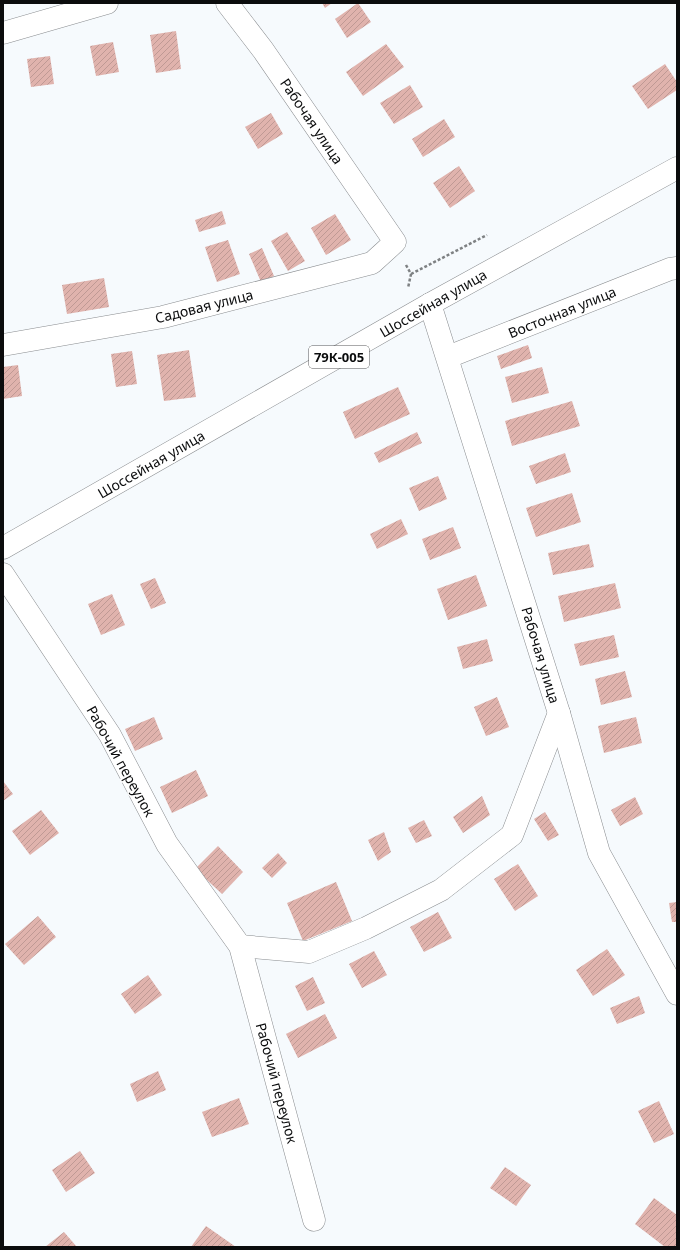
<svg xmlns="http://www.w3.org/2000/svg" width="680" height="1250" font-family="'Noto Sans',sans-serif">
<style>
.building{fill:url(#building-hatch)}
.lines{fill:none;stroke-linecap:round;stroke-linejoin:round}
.minor-casing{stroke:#8a8d90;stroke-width:23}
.primary-casing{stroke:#8a8d90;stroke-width:23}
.path{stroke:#7e8183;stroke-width:2.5;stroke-dasharray:3 2;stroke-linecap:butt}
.minor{stroke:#fff;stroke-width:22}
.primary{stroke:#fff;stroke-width:22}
.labels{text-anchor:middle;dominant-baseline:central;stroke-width:3;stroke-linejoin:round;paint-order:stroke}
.shield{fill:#fff;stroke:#545556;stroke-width:1}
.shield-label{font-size:13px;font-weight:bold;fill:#0b0c0d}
.street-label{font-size:14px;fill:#0b0c0d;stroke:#fff}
</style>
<defs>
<pattern id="building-hatch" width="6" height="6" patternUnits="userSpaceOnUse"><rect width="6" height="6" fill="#e0b3ad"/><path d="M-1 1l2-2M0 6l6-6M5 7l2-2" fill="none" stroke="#bf9994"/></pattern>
</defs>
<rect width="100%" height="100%" fill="#f6fafd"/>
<g class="building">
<path d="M 322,3 L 332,3 L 325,8 Z"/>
<path d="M 358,3 L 371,22 L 347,38 L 335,19 Z"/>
<path d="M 176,31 L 181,69 L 156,73 L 150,35 Z"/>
<path d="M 113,42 L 119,72 L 96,76 L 90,46 Z"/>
<path d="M 386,44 L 404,67 L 363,96 L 346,72 Z"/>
<path d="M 50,56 L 54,84 L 31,87 L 27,59 Z"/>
<path d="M 665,64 L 677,82 L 677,90 L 648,109 L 632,86 Z"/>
<path d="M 410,85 L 423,107 L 394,124 L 380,103 Z"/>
<path d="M 271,113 L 283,134 L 258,149 L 245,127 Z"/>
<path d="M 444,119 L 455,137 L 423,157 L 412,139 Z"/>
<path d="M 459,166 L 475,191 L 450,208 L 433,183 Z"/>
<path d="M 222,211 L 226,224 L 199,232 L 195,220 Z"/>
<path d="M 335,214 L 351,240 L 326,255 L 311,228 Z"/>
<path d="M 287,232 L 305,261 L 288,271 L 271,241 Z"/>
<path d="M 228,240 L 240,274 L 217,282 L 205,247 Z"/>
<path d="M 262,248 L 274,276 L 261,282 L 249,254 Z"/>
<path d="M 104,278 L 109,307 L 67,314 L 62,285 Z"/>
<path d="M 528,345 L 532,358 L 501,369 L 497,356 Z"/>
<path d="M 189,350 L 196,397 L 164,401 L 157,355 Z"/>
<path d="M 132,351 L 137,384 L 116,387 L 111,354 Z"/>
<path d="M 18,365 L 22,396 L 3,399 L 3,367 Z"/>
<path d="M 542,367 L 549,393 L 512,403 L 505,377 Z"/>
<path d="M 398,387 L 410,414 L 355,439 L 343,412 Z"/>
<path d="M 572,401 L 580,426 L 512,446 L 505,421 Z"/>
<path d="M 417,432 L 422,443 L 379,463 L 374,453 Z"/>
<path d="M 565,453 L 571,472 L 536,484 L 529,466 Z"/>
<path d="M 438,476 L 447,499 L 419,511 L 409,488 Z"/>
<path d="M 572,493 L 581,522 L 536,537 L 526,508 Z"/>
<path d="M 401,519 L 408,534 L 377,549 L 370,534 Z"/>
<path d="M 453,527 L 461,548 L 430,560 L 422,539 Z"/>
<path d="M 589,544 L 594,567 L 553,575 L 548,553 Z"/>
<path d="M 476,575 L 487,606 L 448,620 L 437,589 Z"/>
<path d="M 155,578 L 166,603 L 151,609 L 140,584 Z"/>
<path d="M 615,583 L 621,608 L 564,622 L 558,596 Z"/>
<path d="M 112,594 L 125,625 L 101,635 L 88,604 Z"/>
<path d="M 614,635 L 619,657 L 580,666 L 574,644 Z"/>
<path d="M 487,639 L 493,661 L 463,669 L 457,647 Z"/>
<path d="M 625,671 L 632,697 L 601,705 L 595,679 Z"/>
<path d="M 497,697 L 509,727 L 486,736 L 474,707 Z"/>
<path d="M 154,717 L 163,739 L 135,751 L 125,729 Z"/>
<path d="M 636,717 L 642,743 L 604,753 L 598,726 Z"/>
<path d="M 196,770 L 208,796 L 172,813 L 160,787 Z"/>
<path d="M 3,781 L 13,794 L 3,801 Z"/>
<path d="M 482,796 L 490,815 L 463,833 L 453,817 Z"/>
<path d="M 635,797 L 643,814 L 620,826 L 611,810 Z"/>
<path d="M 41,810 L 59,833 L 30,855 L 12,831 Z"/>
<path d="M 545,812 L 559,835 L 548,841 L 534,819 Z"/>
<path d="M 424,820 L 432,836 L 416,843 L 408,828 Z"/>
<path d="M 384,832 L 391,852 L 378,861 L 368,840 Z"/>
<path d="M 218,846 L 243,872 L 222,894 L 195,869 Z"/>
<path d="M 278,853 L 287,863 L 272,878 L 262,868 Z"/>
<path d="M 518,864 L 538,896 L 515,911 L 494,879 Z"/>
<path d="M 336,882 L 352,921 L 303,941 L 287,903 Z"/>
<path d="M 677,902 L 677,922 L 672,922 L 669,903 Z"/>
<path d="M 438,912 L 452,938 L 424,952 L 410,927 Z"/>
<path d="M 38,916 L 56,937 L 24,965 L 5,944 Z"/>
<path d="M 607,949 L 625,975 L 593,996 L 576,970 Z"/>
<path d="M 374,951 L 387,975 L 362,988 L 349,964 Z"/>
<path d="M 148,975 L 162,995 L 135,1014 L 121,994 Z"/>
<path d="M 313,977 L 325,1003 L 307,1011 L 295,986 Z"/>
<path d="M 639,996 L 645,1013 L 617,1024 L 610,1008 Z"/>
<path d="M 325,1014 L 337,1038 L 298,1058 L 286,1034 Z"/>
<path d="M 158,1071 L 166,1090 L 137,1102 L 130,1084 Z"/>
<path d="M 239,1098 L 249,1124 L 212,1137 L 202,1112 Z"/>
<path d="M 659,1101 L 674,1134 L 654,1143 L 638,1111 Z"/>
<path d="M 80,1151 L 95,1173 L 66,1192 L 52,1170 Z"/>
<path d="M 505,1167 L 531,1185 L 516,1206 L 490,1188 Z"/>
<path d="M 654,1198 L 677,1215 L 677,1247 L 665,1247 L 635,1224 Z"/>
<path d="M 206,1226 L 236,1247 L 191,1247 Z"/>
<path d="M 64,1232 L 77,1247 L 45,1247 Z"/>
</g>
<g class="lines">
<g class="minor-casing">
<g id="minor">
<path d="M 3,33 L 107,3"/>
<path d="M 430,304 L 559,713 L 599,853 L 677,994"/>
<path d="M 3,345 L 163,317 L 372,263 L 395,242 L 263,50 L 227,3"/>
<path d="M 448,357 L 670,269 L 677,268"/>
<path d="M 3,574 L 110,735 L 167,844 L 240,946 L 314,1220"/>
<path d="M 240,946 L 309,952 L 366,928 L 441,890 L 512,835 L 559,713"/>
</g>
</g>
<g class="primary-casing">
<path id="primary" d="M 3,548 L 430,304 L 677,168"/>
</g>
<g class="path">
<path d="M 406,265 L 411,274 L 408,288"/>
<path d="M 411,274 L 487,235"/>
</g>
<use href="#minor" class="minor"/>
<use href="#primary" class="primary"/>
</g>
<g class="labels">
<rect class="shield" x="309" y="346" width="60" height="22" rx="3"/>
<g class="shield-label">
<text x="339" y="357">79К-005</text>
</g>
<g class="street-label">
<text transform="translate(312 121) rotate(56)">Рабочая улица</text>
<text transform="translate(433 303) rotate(-30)">Шоссейная улица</text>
<text transform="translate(204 306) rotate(-14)">Садовая улица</text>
<text transform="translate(562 312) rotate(-22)">Восточная улица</text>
<text transform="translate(151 464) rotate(-30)">Шоссейная улица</text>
<text transform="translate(541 655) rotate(73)">Рабочая улица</text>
<text transform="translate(121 761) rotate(61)">Рабочий переулок</text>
<text transform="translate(277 1083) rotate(75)">Рабочий переулок</text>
</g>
</g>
<rect width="680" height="1250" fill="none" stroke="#0b0c0d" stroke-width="8"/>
</svg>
